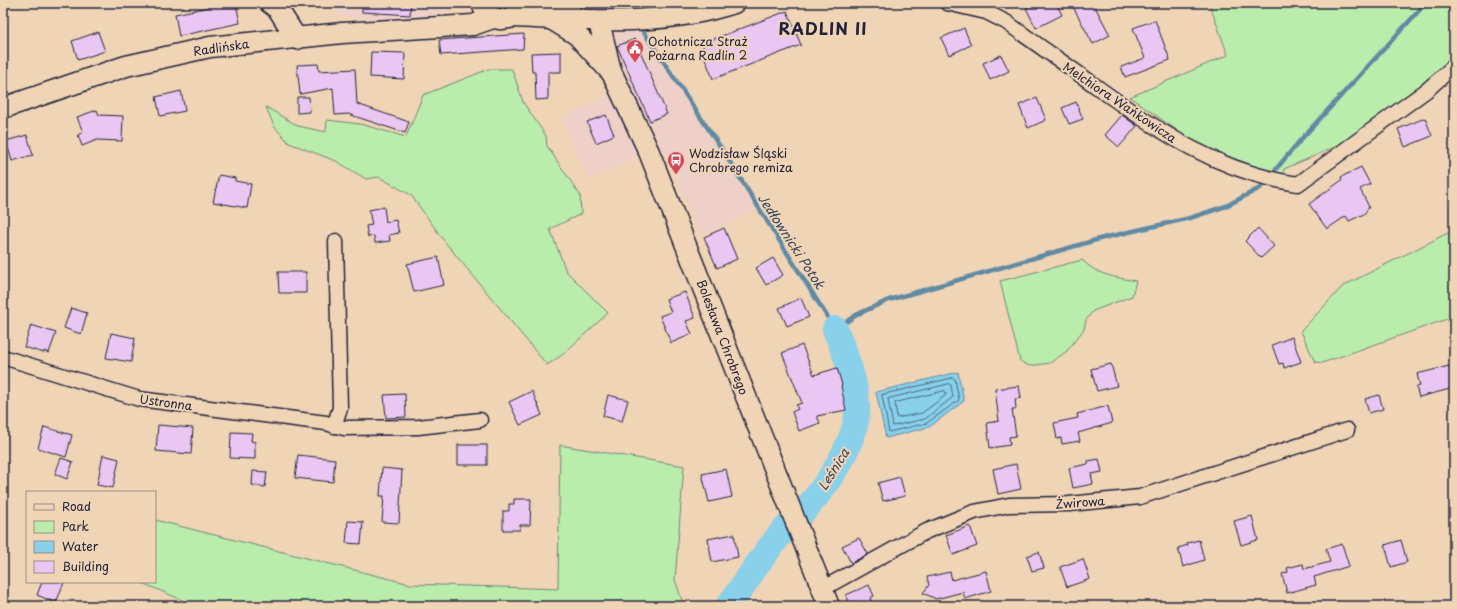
<svg xmlns="http://www.w3.org/2000/svg" width="1457" height="609" font-family="'Playpen Sans',sans-serif">
<style>
.built{fill:#eed0c8}
.green{fill:#baecac;stroke:#6e8774}
.water{fill:#89d0ea;stroke:#608aa4}
.lines{fill:none;stroke-linecap:round;stroke-linejoin:round}
.shore{stroke:#4b6881;stroke-width:1}
.stream{stroke:#608aa4;stroke-width:4.5}
.river{stroke:#89d0ea;stroke-width:26}
.building{fill:#eac7f3;stroke:#22223b}
.lane-casing{stroke:#22223b;stroke-width:10}
.street-casing{stroke:#22223b;stroke-width:17}
.secondary-casing{stroke:#22223b;stroke-width:23}
.lane{stroke:#efd4b6;stroke-width:7}
.street{stroke:#efd4b6;stroke-width:14}
.secondary{stroke:#efd4b6;stroke-width:20}
.labels{text-anchor:middle;dominant-baseline:central;stroke-width:4;stroke-linejoin:round;paint-order:stroke}
.poi-label{font-size:12px;fill:#22223b;stroke:#efd4b6;text-anchor:start}
.street-label{font-size:12px;fill:#22223b;stroke:#efd4b6}
.water-label{font-size:13px;font-style:italic;fill:#37455e;stroke:#efd4b6}
.district-label{font-size:16px;font-weight:bold;letter-spacing:1px;fill:#22223b;stroke:#efd4b6}
</style>
<rect width="100%" height="100%" fill="#efd4b6"/>
<filter id="ink" filterUnits="userSpaceOnUse"><feTurbulence type="fractalNoise" baseFrequency=".025" numOctaves="2"/><feDisplacementMap in="SourceGraphic" scale="8" xChannelSelector="R" yChannelSelector="G"/><feConvolveMatrix kernelMatrix="1 2 1 2 8 2 1 2 1" color-interpolation-filters="sRGB"/></filter>
<g filter="url(#ink)">
<g class="built">
<path d="M 340,3 L 463,3 L 429,20 L 390,21 L 335,16 L 340,8 Z"/>
<path d="M 563,3 L 617,3 L 621,10 L 593,11 L 569,6 Z"/>
<path d="M 642,31 L 756,210 L 700,236 L 669,159 L 657,145 L 610,40 L 613,32 Z"/>
<path d="M 612,94 L 643,154 L 589,180 L 561,118 Z"/>
</g>
<g class="green">
<path d="M 1209,3 L 1454,3 L 1454,72 L 1395,121 L 1284,169 L 1282,177 L 1176,136 L 1178,131 L 1130,97 L 1228,55 Z"/>
<path d="M 489,69 L 512,69 L 523,102 L 546,136 L 547,146 L 580,195 L 581,214 L 550,229 L 566,271 L 608,313 L 562,355 L 547,365 L 445,242 L 411,195 L 379,177 L 366,179 L 336,161 L 289,143 L 274,126 L 266,107 L 298,126 L 326,132 L 327,120 L 360,124 L 406,137 L 423,95 Z"/>
<path d="M 1454,230 L 1454,341 L 1447,319 L 1322,363 L 1315,362 L 1301,331 L 1343,286 Z"/>
<path d="M 1082,260 C 1099,276 1114,277 1136,281 L 1132,296 L 1093,311 L 1086,320 L 1084,329 L 1067,351 L 1050,363 L 1029,366 L 1020,361 L 1000,281 Z"/>
<path d="M 560,445 L 684,466 L 675,580 L 684,606 L 196,606 L 140,582 L 155,582 L 155,520 L 410,584 L 558,589 Z"/>
</g>
<path class="water" d="M 958,372 L 964,401 L 929,427 L 886,438 L 876,392 Z"/>
<g class="lines">
<g class="shore">
<path d="M 953,378 L 955,379 L 959,400 L 927,423 L 889,432 L 882,395 Z"/>
<path d="M 949,384 L 951,385 L 953,397 L 925,419 L 893,426 L 888,399 Z"/>
<path d="M 945,391 L 946,395 L 922,413 L 897,418 L 895,403 Z"/>
</g>
<g class="stream">
<path d="M 626,3 L 633,15"/>
<path d="M 639,25 L 723,151 L 835,329 L 858,314 L 889,300 L 1103,238 L 1190,218 L 1226,206 L 1260,188 L 1304,136 L 1426,3"/>
</g>
<path class="river" d="M 728,606 C 745,584 760,559 778,537 C 788,525 800,516 810,504 C 829,482 860,436 857,405 C 855,379 845,353 835,329"/>
</g>
<g class="building">
<path d="M 209,3 L 223,3 L 223,7 L 236,4 L 240,23 L 179,36 L 175,14 L 209,7 Z"/>
<path d="M 362,3 L 411,3 L 410,15 L 362,12 Z"/>
<path d="M 1038,3 L 1056,3 L 1062,15 L 1036,28 L 1026,8 Z"/>
<path d="M 1071,3 L 1093,3 L 1110,35 L 1093,44 Z"/>
<path d="M 787,11 L 801,45 L 713,79 L 703,53 L 703,46 L 706,42 Z"/>
<path d="M 1155,20 L 1170,60 L 1125,77 L 1121,67 L 1145,58 L 1133,28 Z"/>
<path d="M 964,28 L 971,45 L 949,55 L 941,38 Z"/>
<path d="M 98,32 L 105,51 L 78,60 L 72,41 Z"/>
<path d="M 524,34 L 523,49 L 441,55 L 439,40 Z"/>
<path d="M 635,39 L 667,114 L 650,121 L 617,46 Z"/>
<path d="M 371,52 L 405,53 L 404,79 L 370,77 Z"/>
<path d="M 561,52 L 561,72 L 548,72 L 548,99 L 536,100 L 535,72 L 532,72 L 531,53 Z"/>
<path d="M 1001,55 L 1009,71 L 990,80 L 983,63 Z"/>
<path d="M 318,64 L 319,71 L 355,69 L 357,104 L 409,122 L 405,133 L 348,114 L 335,115 L 333,88 L 300,94 L 297,65 Z"/>
<path d="M 181,91 L 185,111 L 160,116 L 156,97 Z"/>
<path d="M 297,97 L 309,97 L 310,112 L 297,113 Z"/>
<path d="M 1037,98 L 1046,120 L 1028,128 L 1019,105 Z"/>
<path d="M 1076,102 L 1083,119 L 1069,124 L 1062,108 Z"/>
<path d="M 97,110 L 99,115 L 123,116 L 122,141 L 97,140 L 82,146 L 78,135 L 83,132 L 77,117 Z"/>
<path d="M 606,115 L 614,135 L 596,143 L 587,122 Z"/>
<path d="M 1122,115 L 1137,126 L 1119,147 L 1105,135 Z"/>
<path d="M 1425,118 L 1432,136 L 1405,147 L 1398,129 Z"/>
<path d="M 27,135 L 33,155 L 12,161 L 6,141 Z"/>
<path d="M 1361,167 L 1370,184 L 1360,189 L 1369,207 L 1364,214 L 1349,221 L 1346,216 L 1327,229 L 1309,204 L 1342,180 L 1341,177 Z"/>
<path d="M 219,175 L 235,178 L 235,181 L 251,184 L 247,208 L 213,202 Z"/>
<path d="M 384,207 L 386,222 L 396,220 L 399,233 L 389,235 L 390,241 L 375,243 L 374,236 L 368,237 L 366,226 L 372,225 L 369,210 Z"/>
<path d="M 724,228 L 737,259 L 717,268 L 704,237 Z"/>
<path d="M 1258,228 L 1274,246 L 1261,258 L 1245,241 Z"/>
<path d="M 438,257 L 444,285 L 414,292 L 407,264 Z"/>
<path d="M 773,258 L 783,275 L 766,285 L 756,268 Z"/>
<path d="M 278,272 L 306,272 L 306,293 L 279,293 Z"/>
<path d="M 685,292 L 695,318 L 686,321 L 692,334 L 671,343 L 660,316 L 671,312 L 666,299 Z"/>
<path d="M 801,298 L 809,317 L 787,326 L 779,308 Z"/>
<path d="M 71,308 L 87,313 L 81,334 L 64,328 Z"/>
<path d="M 31,325 L 56,333 L 49,353 L 44,351 L 44,353 L 24,347 Z"/>
<path d="M 111,333 L 135,338 L 131,362 L 106,358 Z"/>
<path d="M 1292,337 L 1301,362 L 1284,368 L 1283,363 L 1279,364 L 1272,345 Z"/>
<path d="M 802,345 L 814,375 L 837,368 L 842,385 L 841,386 L 846,410 L 817,416 L 820,423 L 799,431 L 792,412 L 798,409 L 796,405 L 802,403 L 782,353 Z"/>
<path d="M 1111,364 L 1117,386 L 1097,391 L 1091,369 Z"/>
<path d="M 1449,366 L 1454,388 L 1419,397 L 1416,387 L 1420,386 L 1417,374 Z"/>
<path d="M 1019,386 L 1021,398 L 1015,399 L 1016,409 L 1012,409 L 1016,436 L 1009,437 L 1010,445 L 990,448 L 987,423 L 999,421 L 995,389 Z"/>
<path d="M 532,391 L 542,415 L 520,425 L 509,402 Z"/>
<path d="M 405,394 L 406,417 L 386,418 L 384,395 Z"/>
<path d="M 608,395 L 628,400 L 622,421 L 603,416 Z"/>
<path d="M 1379,395 L 1383,409 L 1369,413 L 1365,399 Z"/>
<path d="M 1108,406 L 1112,423 L 1078,433 L 1080,441 L 1062,444 L 1061,438 L 1057,439 L 1054,423 L 1078,418 L 1077,414 Z"/>
<path d="M 158,425 L 193,428 L 191,454 L 156,451 Z"/>
<path d="M 44,427 L 72,435 L 66,457 L 38,448 Z"/>
<path d="M 231,432 L 252,433 L 251,441 L 255,442 L 255,459 L 230,458 Z"/>
<rect x="458" y="445" width="29" height="20"/>
<path d="M 103,455 L 119,459 L 113,488 L 97,485 Z"/>
<path d="M 298,455 L 335,459 L 333,482 L 295,478 Z"/>
<path d="M 61,458 L 73,462 L 67,479 L 55,474 Z"/>
<path d="M 1099,459 L 1102,472 L 1091,474 L 1093,484 L 1073,488 L 1069,468 L 1088,464 L 1088,461 Z"/>
<path d="M 1016,464 L 1021,489 L 998,494 L 993,469 Z"/>
<path d="M 382,468 L 402,470 L 399,523 L 382,522 L 384,496 L 380,496 Z"/>
<path d="M 726,469 L 732,497 L 709,502 L 702,474 Z"/>
<path d="M 253,471 L 267,472 L 265,487 L 252,485 Z"/>
<path d="M 900,477 L 905,496 L 883,501 L 878,483 Z"/>
<path d="M 514,499 L 531,499 L 530,525 L 520,525 L 520,530 L 503,530 L 503,511 L 509,511 L 509,504 L 514,504 Z"/>
<path d="M 1252,516 L 1258,540 L 1241,545 L 1234,521 Z"/>
<path d="M 348,521 L 363,522 L 361,544 L 346,543 Z"/>
<path d="M 970,526 L 977,546 L 953,555 L 946,535 Z"/>
<path d="M 734,534 L 738,557 L 712,562 L 708,539 Z"/>
<path d="M 859,538 L 868,554 L 851,563 L 842,546 Z"/>
<path d="M 1199,540 L 1204,560 L 1183,567 L 1178,548 L 1188,545 L 1187,543 Z"/>
<path d="M 1401,540 L 1407,562 L 1391,567 L 1385,545 Z"/>
<path d="M 1342,544 L 1349,566 L 1314,577 L 1316,585 L 1287,593 L 1282,574 L 1288,572 L 1287,568 L 1303,564 L 1304,569 L 1330,562 L 1326,549 Z"/>
<path d="M 1039,552 L 1044,568 L 1032,571 L 1027,556 Z"/>
<path d="M 1083,559 L 1090,579 L 1067,587 L 1060,567 Z"/>
<path d="M 986,571 L 991,591 L 965,599 L 963,592 L 936,599 L 923,593 L 929,585 L 927,577 L 950,572 L 952,580 Z"/>
<path d="M 42,582 L 64,582 L 56,603 L 37,595 Z"/>
<path d="M 869,585 L 874,596 L 870,598 L 873,606 L 851,606 L 846,595 Z"/>
</g>
<g class="lines">
<g class="lane-casing">
<path id="lane" d="M 574,3 L 579,14"/>
</g>
<g class="street-casing">
<g id="street">
<path d="M 947,3 L 986,12 L 1006,22 C 1036,44 1067,65 1097,87 C 1159,132 1221,173 1298,184 L 1427,90 L 1454,66"/>
<path d="M 3,357 L 139,399 L 326,423 L 344,428 L 418,427 L 480,420"/>
<path d="M 334,426 L 340,408 L 336,241"/>
<path d="M 822,589 L 927,531 L 974,512 L 1009,505 L 1069,504 L 1140,497 L 1347,430"/>
</g>
</g>
<g class="secondary-casing">
<g id="secondary">
<path d="M 270,3 L 278,9 L 297,39"/>
<path d="M 482,3 C 487,25 517,24 522,3"/>
<path d="M 546,3 L 574,16"/>
<path d="M 513,17 C 588,20 661,27 734,3"/>
<path d="M 551,19 L 577,35 L 609,70"/>
<path d="M 599,22 L 611,71 L 649,152 L 829,606"/>
<path d="M 3,108 L 126,66 L 210,47 L 342,33 L 473,25 L 493,18"/>
</g>
</g>
<use href="#lane" class="lane"/>
<use href="#street" class="street"/>
<use href="#secondary" class="secondary"/>
</g>
</g>
<defs>
<g id="civic-pin" transform="scale(0.9)"><path d="M0 17L-7.5 6A9.5 9.5 0 1 1 7.5 6Z" fill="#d1495b" stroke="#efd4b6"/><path d="M-.6-6.5H3V-4.5H.6V-3L4-1V1h2V6H-6V1h2V-1L-.6-3ZM-1.2 2.5V6h2.4V2.5Z" fill="#fff"/></g>
<g id="bus-pin" transform="scale(0.9)"><path d="M0 17L-7.5 6A9.5 9.5 0 1 1 7.5 6Z" fill="#d1495b" stroke="#efd4b6"/><path d="M-5-6H5V4H4V6H2V4H-2V6H-4V4H-5ZM-3.5-4V0h7V-4ZM-3.5 1.2v1.5H-2V1.2ZM2 1.2v1.5H3.5V1.2Z" fill="#fff"/></g>
</defs>
<g fill-rule="evenodd">
<use href="#civic-pin" x="635" y="48"/>
<use href="#bus-pin" x="676" y="160"/>
</g>
<g class="labels">
<g class="poi-label">
<text x="648" y="41">Ochotnicza Straż<tspan x="648" dy="14">Pożarna Radlin 2</tspan></text>
<text x="689" y="153">Wodzisław Śląski<tspan x="689" dy="14">Chrobrego remiza</tspan></text>
</g>
<g class="street-label">
<text transform="translate(221 47) rotate(-8)">Radlińska</text>
<text transform="translate(1120 102) rotate(34)">Melchiora Wańkowicza</text>
<text transform="translate(723 337) rotate(69)">Bolesława Chrobrego</text>
<text transform="translate(166 402) rotate(8)">Ustronna</text>
<text transform="translate(1080 502) rotate(-4)">Żwirowa</text>
</g>
<g class="water-label">
<text transform="translate(792 241) rotate(57)">Jedłownicki Potok</text>
<text transform="translate(833 469) rotate(-58)">Leśnica</text>
</g>
<g class="district-label">
<text x="823" y="28">RADLIN II</text>
</g>
</g>
<rect width="1457" height="609" fill="none" stroke="#efd4b6" stroke-width="16"/>
<rect x="8" y="8" width="1441" height="593" fill="none" stroke="#22223b" stroke-width="1.5" filter="url(#ink)"/>
<rect x="26" y="491" width="130" height="92" fill="#efd4b6" stroke="#9d8d85"/>
<rect x="34" y="504" width="20" height="6" fill="#efd4b6" stroke="#9d8d85"/>
<text x="62" y="511" font-size="12" fill="#22223b">Road</text>
<rect x="34" y="521" width="20" height="12" fill="#baecac" stroke="#9d8d85"/>
<text x="62" y="531" font-size="12" fill="#22223b">Park</text>
<rect x="34" y="541" width="20" height="12" fill="#89d0ea" stroke="#9d8d85"/>
<text x="62" y="551" font-size="12" fill="#22223b">Water</text>
<rect x="34" y="561" width="20" height="12" fill="#eac7f3" stroke="#9d8d85"/>
<text x="62" y="571" font-size="12" fill="#22223b">Building</text>
</svg>
